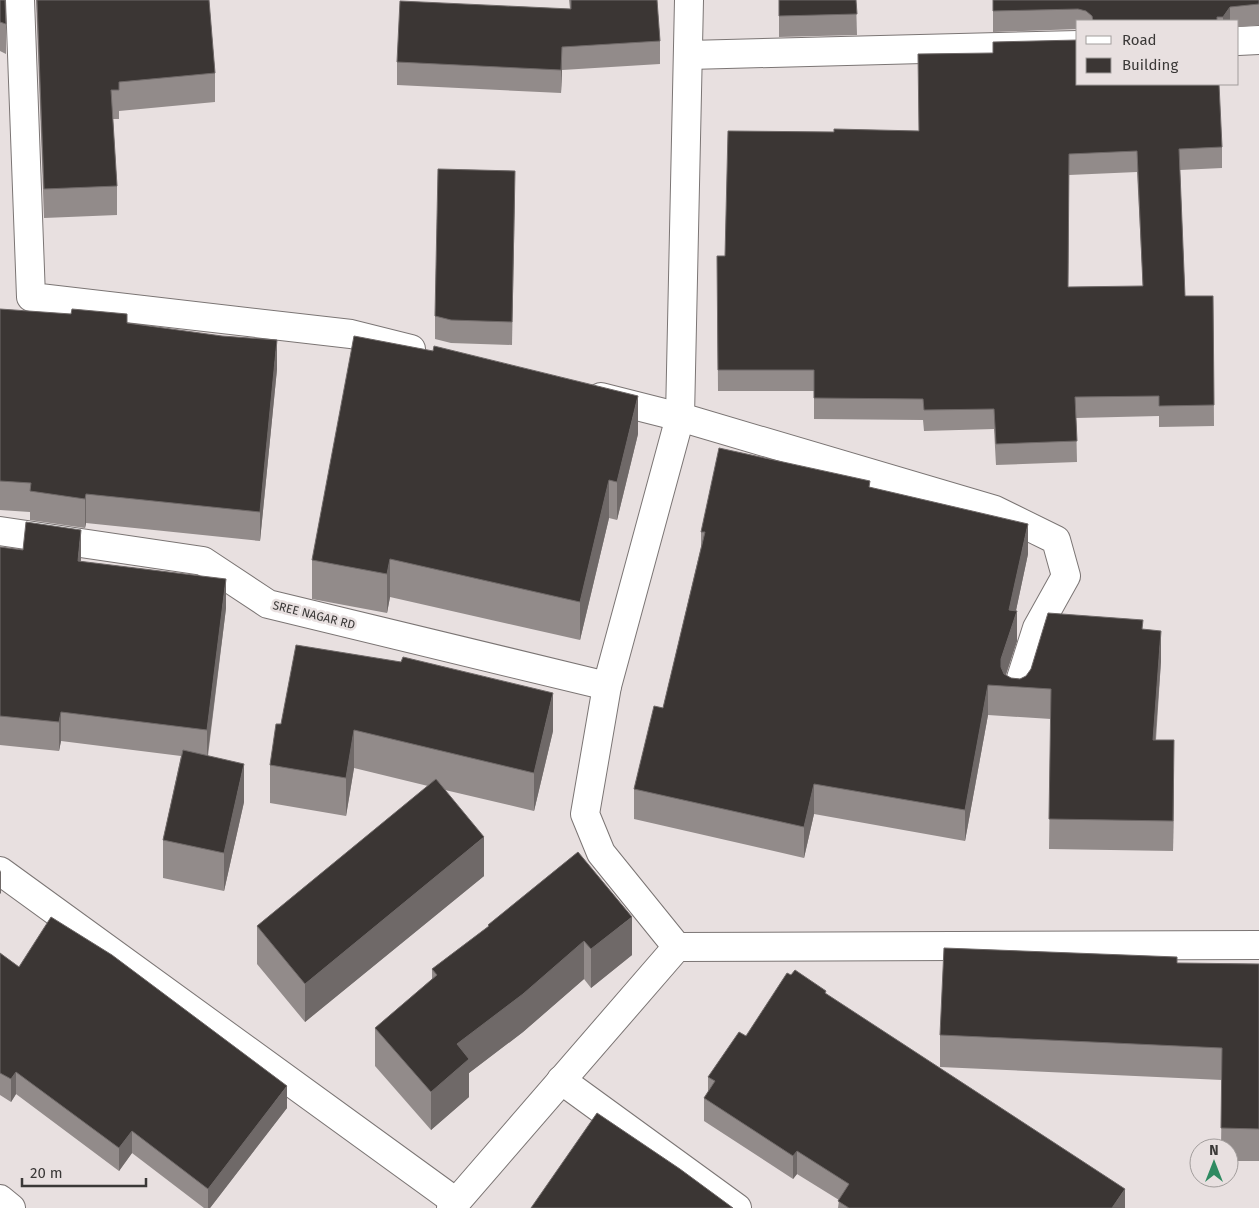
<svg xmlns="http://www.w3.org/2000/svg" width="1259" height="1208" font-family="'Fira Sans',sans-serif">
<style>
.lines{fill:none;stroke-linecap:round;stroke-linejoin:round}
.street-casing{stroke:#7b7574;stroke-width:30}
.street{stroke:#fff;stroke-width:28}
.wall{fill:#928b8a;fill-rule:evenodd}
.shaded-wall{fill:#6f6968}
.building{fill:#3b3634;stroke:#6f6968;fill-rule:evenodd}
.labels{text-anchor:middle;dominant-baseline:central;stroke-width:5;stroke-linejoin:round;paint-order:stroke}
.street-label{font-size:12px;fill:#3a3837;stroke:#e8e0e0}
</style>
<rect width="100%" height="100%" fill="#e8e0e0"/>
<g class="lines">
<g class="street-casing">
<g id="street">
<path d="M 20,0 L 31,297 L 351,334 L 411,349"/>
<path d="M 1238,41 L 1259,40"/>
<path d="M 689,55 L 1078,45"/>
<path d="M 601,397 L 680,417 L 995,510 L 1056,540 L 1066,576 L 1037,628 L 1016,694"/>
<path d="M 0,531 L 203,561 L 268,604 L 607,686"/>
<path d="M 0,871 L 456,1202"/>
<path d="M 677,947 L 601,853 L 585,814 L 607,686 L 680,417 L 689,0"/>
<path d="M 561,1080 L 737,1208"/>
<path d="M 0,1199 L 11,1208"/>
<path d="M 451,1208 L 677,947 L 1259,945"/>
</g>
</g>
<use href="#street" class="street"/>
</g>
<g class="wall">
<path d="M 0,0 L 6,24 L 6,54 L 0,51 Z"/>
<path d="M 36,0 L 209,0 L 215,73 L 215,102 L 119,111 L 119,119 L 113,119 L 117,186 L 117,215 L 44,218 Z"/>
<path d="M 569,0 L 657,0 L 660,41 L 660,64 L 562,70 L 561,93 L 397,85 L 397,62 L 570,9 Z"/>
<path d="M 779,0 L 856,0 L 857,35 L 779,37 Z"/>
<path d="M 993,0 L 1259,0 L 1259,25 L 1238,27 L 1238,21 L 1078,21 L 1078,29 L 993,32 Z"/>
<path d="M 993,53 L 1222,147 L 1222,168 L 1180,170 L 1185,296 L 1213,296 L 1214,426 L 1159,427 L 1159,416 L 1076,418 L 1077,462 L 996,465 L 994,429 L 924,431 L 923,420 L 814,419 L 814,391 L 718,391 L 717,256 L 725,256 L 834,132 L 919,131 ZM 1137,172 L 1143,287 L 1068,287 L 1069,175 Z"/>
<path d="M 515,194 L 512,345 L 451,343 L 435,339 L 435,316 Z"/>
<path d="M 0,309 L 127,323 L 277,369 L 260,541 L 86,523 L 85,528 L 30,520 L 30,512 L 0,510 Z"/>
<path d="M 638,434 L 617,520 L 609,518 L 580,640 L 390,597 L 387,613 L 312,599 L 312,560 Z"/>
<path d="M 870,487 L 1028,554 L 1016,610 L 1017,641 L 1006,675 L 1011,678 L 1020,679 L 1143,629 L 1161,661 L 1156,740 L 1174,770 L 1173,851 L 1049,849 L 1051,719 L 988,715 L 965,841 L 814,814 L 804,858 L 634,819 L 634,789 L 663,708 L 701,547 L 701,532 Z"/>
<path d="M 0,547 L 81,559 L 81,561 L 226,608 L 208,756 L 244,802 L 224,891 L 163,878 L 163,840 L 181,756 L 61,741 L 59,751 L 0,745 Z"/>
<path d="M 281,724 L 553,731 L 534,811 L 445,790 L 484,876 L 305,1022 L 257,964 L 257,926 L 428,786 L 354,768 L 346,816 L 270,803 L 270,765 Z"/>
<path d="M 578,852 L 632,955 L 591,988 L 584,979 L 523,1032 L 469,1073 L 469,1097 L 431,1130 L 375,1066 L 375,1028 L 432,979 L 432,969 L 488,927 L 488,925 Z"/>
<path d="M 0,953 L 19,967 L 287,1108 L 210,1208 L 204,1208 L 132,1153 L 119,1171 L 16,1094 L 11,1102 L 0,1095 Z"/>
<path d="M 1177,963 L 1259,964 L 1259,1161 L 1229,1161 L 1229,1148 L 1221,1148 L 1222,1080 L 940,1067 L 940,1035 Z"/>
<path d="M 826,994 L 1125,1208 L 838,1208 L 839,1200 L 797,1174 L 793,1179 L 704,1121 L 704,1098 L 708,1092 L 708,1077 L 746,1036 Z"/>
</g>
<g class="shaded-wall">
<path d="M 1230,7 L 1230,21 L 1223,21 L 1223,17 Z"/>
<path d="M 562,47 L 562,70 L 561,93 L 561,70 Z"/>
<path d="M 277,340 L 277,369 L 260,541 L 260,512 Z"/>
<path d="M 638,396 L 638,434 L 617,520 L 617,482 Z"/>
<path d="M 609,480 L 609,518 L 580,640 L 580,602 Z"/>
<path d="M 86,494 L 86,523 L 85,528 L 85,499 Z"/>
<path d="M 1028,524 L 1028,554 L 1014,620 L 1017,611 L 1017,641 L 1002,686 L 1001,686 L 1001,659 L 1009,610 Z"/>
<path d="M 81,530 L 81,559 L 78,590 L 78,561 Z"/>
<path d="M 390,559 L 390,597 L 387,613 L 387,574 Z"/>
<path d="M 226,579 L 226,608 L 207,759 L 207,730 Z"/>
<path d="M 1161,631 L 1161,661 L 1153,770 L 1153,740 Z"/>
<path d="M 988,685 L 988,715 L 965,841 L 965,810 Z"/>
<path d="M 553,693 L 553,731 L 534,811 L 534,773 Z"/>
<path d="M 61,712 L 61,741 L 59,751 L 59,722 Z"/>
<path d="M 354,730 L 354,768 L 346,816 L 346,778 Z"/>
<path d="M 1174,740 L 1174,770 L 1173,851 L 1173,821 Z"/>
<path d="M 244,764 L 244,802 L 224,891 L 224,853 Z"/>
<path d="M 814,784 L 814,814 L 804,858 L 804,827 Z"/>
<path d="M 484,837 L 484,876 L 305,1022 L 305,984 Z"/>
<path d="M 1,870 L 1,893 L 0,894 L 0,872 Z"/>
<path d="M 632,917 L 632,955 L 591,988 L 591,949 Z"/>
<path d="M 584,941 L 584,979 L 523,1032 L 469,1073 L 469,1097 L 431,1130 L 431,1092 L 457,1044 Z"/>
<path d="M 16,1072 L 16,1094 L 11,1102 L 11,1079 Z"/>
<path d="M 287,1086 L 287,1108 L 210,1208 L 208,1208 L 208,1189 Z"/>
<path d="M 132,1131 L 132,1153 L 119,1171 L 119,1148 Z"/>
<path d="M 797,1151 L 797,1174 L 793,1179 L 793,1156 Z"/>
<path d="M 1125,1189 L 1125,1208 L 1112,1208 Z"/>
</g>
<g class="building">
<path d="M 0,0 L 5,0 L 6,24 L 0,22 Z"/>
<path d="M 37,0 L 209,0 L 215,73 L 119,82 L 119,90 L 111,90 L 117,186 L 44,189 Z"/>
<path d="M 571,0 L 657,0 L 660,41 L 562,47 L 561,70 L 397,62 L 400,1 L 571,9 Z"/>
<path d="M 779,0 L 856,0 L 857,14 L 779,16 Z"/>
<path d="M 993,0 L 1259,0 L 1259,4 L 1230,7 L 1223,17 L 1217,17 L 1217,21 L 1093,21 L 1092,16 L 1086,11 L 1078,9 L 993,11 Z"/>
<path d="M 1078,40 L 1078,84 L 1219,84 L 1222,147 L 1179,149 L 1185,296 L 1213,296 L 1214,405 L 1159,406 L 1159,396 L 1075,397 L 1077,441 L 996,444 L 994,409 L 924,410 L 923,399 L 814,398 L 814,370 L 718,370 L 717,256 L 725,256 L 728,131 L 834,132 L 834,129 L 919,131 L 918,54 L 993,53 L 993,42 ZM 1137,151 L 1143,286 L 1068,287 L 1069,154 Z"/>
<path d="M 438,169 L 515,171 L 512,322 L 451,320 L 435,316 Z"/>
<path d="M 0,309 L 71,314 L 72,309 L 127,314 L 127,323 L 222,336 L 277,340 L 260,512 L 86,494 L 85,499 L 30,491 L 31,483 L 0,481 Z"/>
<path d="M 354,336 L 433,351 L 434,346 L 638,396 L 617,482 L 609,480 L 580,602 L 390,559 L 387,574 L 312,560 Z"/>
<path d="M 719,448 L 870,481 L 869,487 L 1028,524 L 1009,610 L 1017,611 L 1001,659 L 1001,667 L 1004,674 L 1011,678 L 1020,679 L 1026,676 L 1031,669 L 1048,613 L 1143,620 L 1142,629 L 1161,631 L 1153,740 L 1174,740 L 1173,821 L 1049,819 L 1051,689 L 988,685 L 965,810 L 814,784 L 804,827 L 634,789 L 654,706 L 663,708 L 705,532 L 701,532 Z"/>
<path d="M 26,522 L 81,530 L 78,561 L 226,579 L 207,730 L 61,712 L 59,722 L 0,716 L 0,547 L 23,550 Z"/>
<path d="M 296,645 L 401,662 L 403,657 L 553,693 L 534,773 L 354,730 L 346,778 L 270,765 L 276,724 L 281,724 Z"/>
<path d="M 183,750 L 244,764 L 224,853 L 163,840 Z"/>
<path d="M 436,779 L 484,837 L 305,984 L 257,926 Z"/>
<path d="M 578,852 L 632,917 L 591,949 L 584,941 L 523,994 L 457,1044 L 469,1059 L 431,1092 L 375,1028 L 437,975 L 432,969 L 489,926 L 488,925 Z"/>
<path d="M 51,917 L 112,955 L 287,1086 L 208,1189 L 132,1131 L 119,1148 L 16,1072 L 11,1079 L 0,1073 L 0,953 L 19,967 Z"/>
<path d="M 944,948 L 1177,957 L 1177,963 L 1259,964 L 1259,1129 L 1221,1128 L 1222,1048 L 940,1035 Z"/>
<path d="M 795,970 L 826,991 L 825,993 L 1125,1189 L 1112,1208 L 849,1208 L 838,1201 L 849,1184 L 797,1151 L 793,1156 L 704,1098 L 715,1081 L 708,1077 L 739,1032 L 746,1036 L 787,973 L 791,975 Z"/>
<path d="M 597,1113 L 680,1169 L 733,1208 L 531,1208 Z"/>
</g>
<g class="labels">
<g class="street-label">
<text transform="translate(314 615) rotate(14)">SREE NAGAR RD</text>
</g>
</g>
<rect x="1076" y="20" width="162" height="65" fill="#e8e0e0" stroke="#a29d9c"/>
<rect x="1086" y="36" width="25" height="8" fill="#ffffff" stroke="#a29d9c"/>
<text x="1122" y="45" font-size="15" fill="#3a3837">Road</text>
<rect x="1086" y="58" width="25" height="15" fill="#3b3634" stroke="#a29d9c"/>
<text x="1122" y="70" font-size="15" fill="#3a3837">Building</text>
<g transform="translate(1214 1163)"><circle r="24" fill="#e8e0e0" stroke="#a29d9c"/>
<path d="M0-4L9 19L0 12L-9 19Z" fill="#2f8a61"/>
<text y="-8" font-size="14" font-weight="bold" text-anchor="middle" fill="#3a3837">N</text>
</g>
<path d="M22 1178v8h124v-8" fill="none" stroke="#3a3837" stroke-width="2.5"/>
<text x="30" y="1178" font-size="15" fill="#3a3837" stroke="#e8e0e0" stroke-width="4" paint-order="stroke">20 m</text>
</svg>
